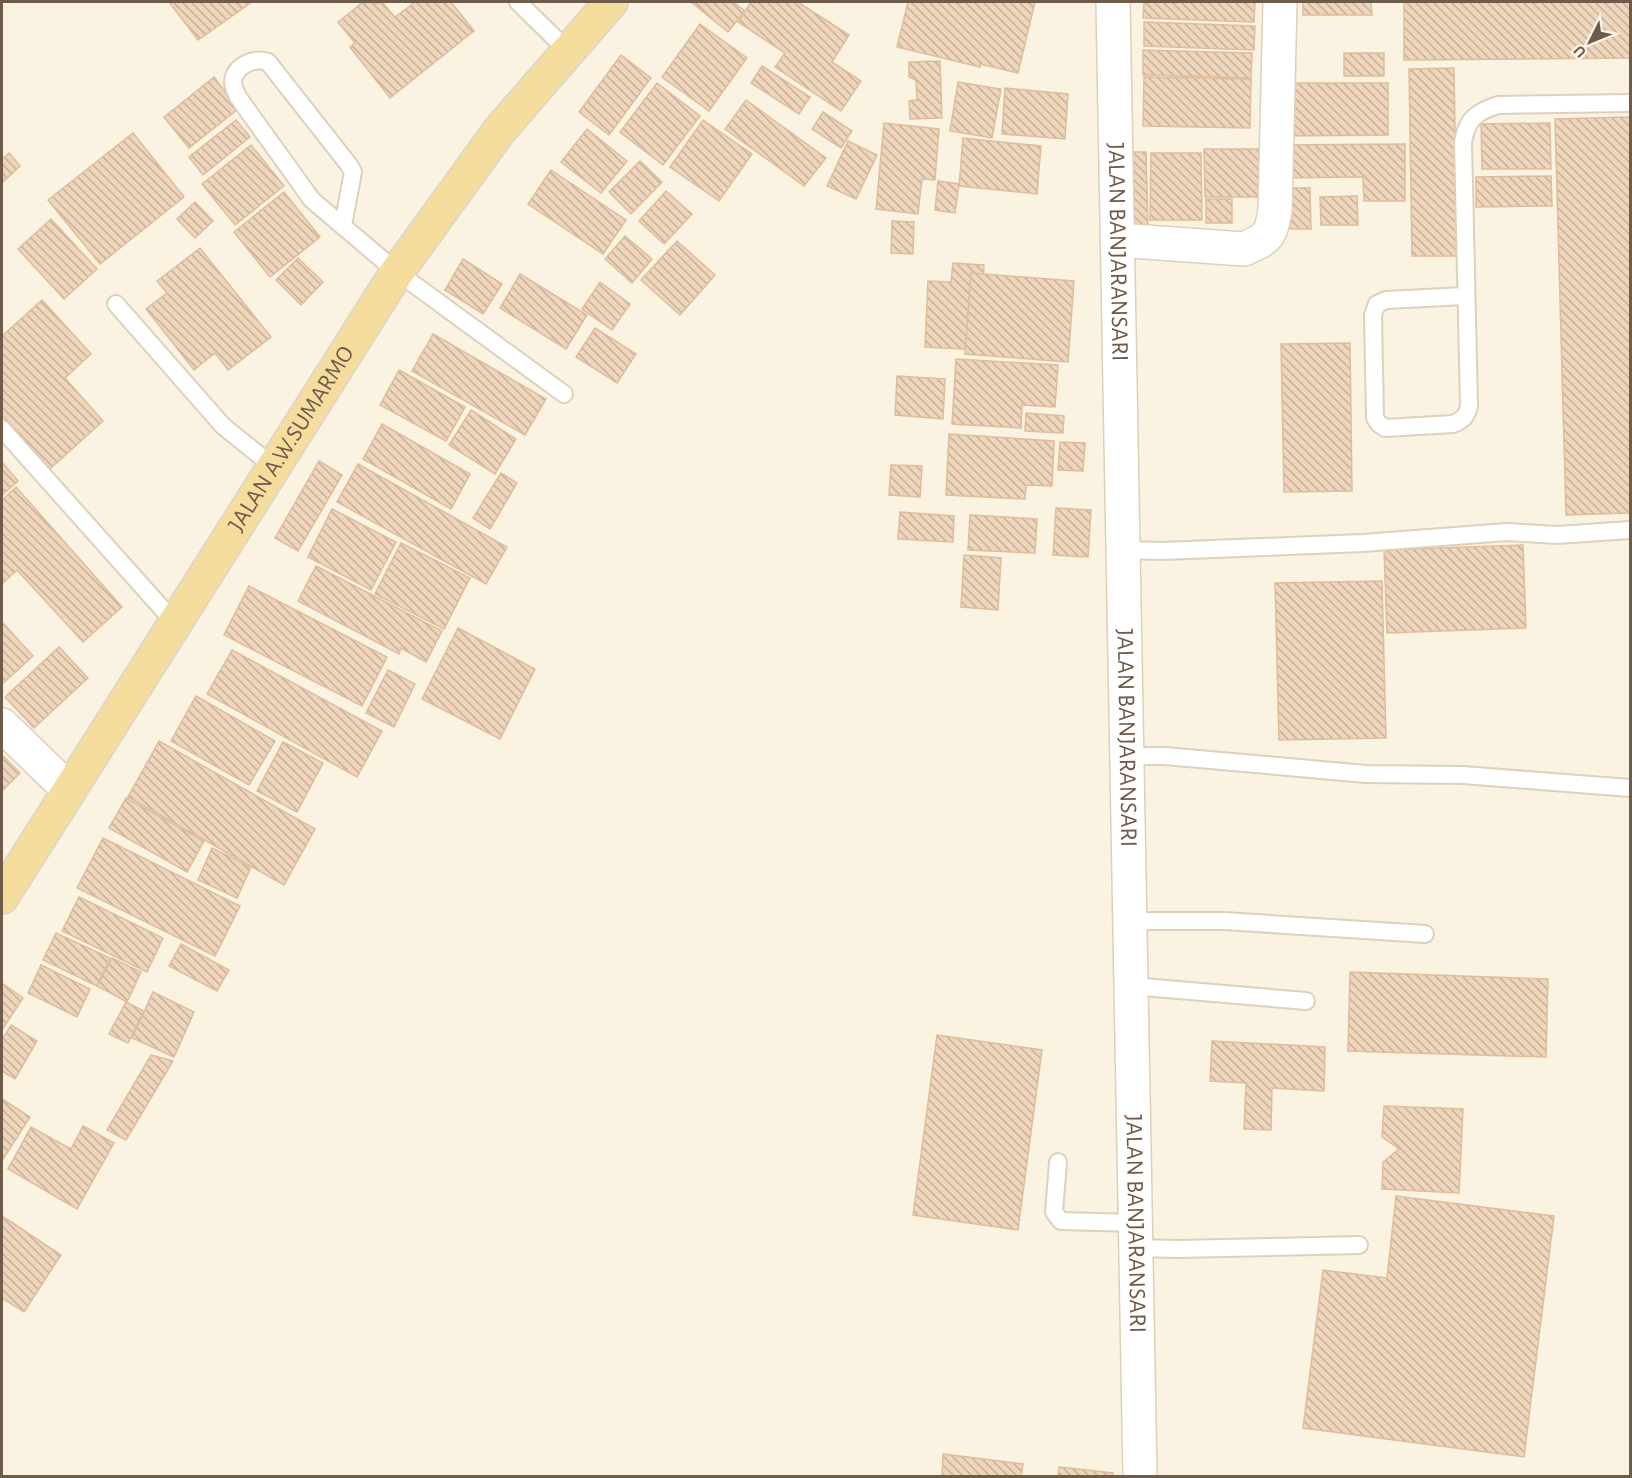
<svg xmlns="http://www.w3.org/2000/svg" width="1632" height="1478" font-family="'Alegreya Sans',sans-serif">
<style>
.building{fill:url(#building-back-hatch);stroke:#dfbd9c;stroke-width:1.5}
.lines{fill:none;stroke-linecap:round;stroke-linejoin:round}
.lane-casing{stroke:#ded0be;stroke-width:20}
.street-casing{stroke:#ded0be;stroke-width:36}
.secondary-casing{stroke:#dfcfb9;stroke-width:36}
.primary-casing{stroke:#dad4d0;stroke-width:36}
.lane{stroke:#fff;stroke-width:16}
.street{stroke:#fff;stroke-width:33}
.secondary{stroke:#fff;stroke-width:33}
.primary{stroke:#f5de9d;stroke-width:33}
.labels{text-anchor:middle;dominant-baseline:central;stroke-width:4.5;stroke-linejoin:round;paint-order:stroke}
.street-label{font-size:24px;fill:#6f5b4a;stroke:#fef7e7}
</style>
<defs>
<pattern id="building-back-hatch" width="6" height="6" patternUnits="userSpaceOnUse" patternTransform="scale(1.5)"><rect width="6" height="6" fill="#eed5bb"/><path d="M-1 5l2 2M0 0l6 6M5-1l2 2" fill="none" stroke="#c5b09a"/></pattern>
</defs>
<rect width="100%" height="100%" fill="#faf3e1"/>
<g class="building">
<path d="M 169,2 L 252,2 L 198,40 Z"/>
<path d="M 363,2 L 373,2 L 375,4 L 382,2 L 395,17 L 415,2 L 451,2 L 474,31 L 390,98 L 350,47 L 355,43 L 338,22 Z"/>
<path d="M 691,2 L 733,2 L 745,11 L 728,32 Z"/>
<path d="M 751,2 L 798,2 L 849,35 L 832,62 L 861,81 L 841,111 L 775,67 L 785,53 L 738,22 Z"/>
<path d="M 908,2 L 1035,2 L 1018,73 L 980,64 L 980,67 L 897,47 Z"/>
<path d="M 1144,2 L 1255,2 L 1254,22 L 1143,18 Z"/>
<path d="M 1303,2 L 1371,2 L 1372,15 L 1303,15 Z"/>
<path d="M 1404,2 L 1630,2 L 1630,58 L 1404,60 Z"/>
<path d="M 1144,22 L 1255,26 L 1254,50 L 1144,46 Z"/>
<path d="M 700,24 L 747,58 L 709,111 L 662,77 Z"/>
<path d="M 1143,50 L 1252,53 L 1251,78 L 1143,75 Z"/>
<rect x="1344" y="53" width="40" height="23"/>
<path d="M 621,55 L 651,78 L 609,135 L 579,112 Z"/>
<path d="M 940,61 L 942,118 L 910,119 L 909,101 L 917,100 L 916,80 L 909,77 L 909,62 Z"/>
<path d="M 762,66 L 810,97 L 799,114 L 751,83 Z"/>
<path d="M 1454,68 L 1457,256 L 1412,256 L 1409,69 Z"/>
<path d="M 214,77 L 238,109 L 189,148 L 164,117 Z"/>
<path d="M 1144,77 L 1251,79 L 1250,128 L 1143,126 Z"/>
<path d="M 958,82 L 1001,89 L 992,138 L 950,131 Z"/>
<path d="M 657,83 L 700,116 L 663,165 L 620,132 Z"/>
<path d="M 1287,83 L 1388,83 L 1388,135 L 1288,136 Z"/>
<path d="M 1005,88 L 1068,94 L 1065,139 L 1002,134 Z"/>
<path d="M 746,100 L 826,158 L 804,186 L 725,129 Z"/>
<path d="M 823,112 L 852,131 L 841,148 L 812,129 Z"/>
<path d="M 1630,117 L 1630,513 L 1566,515 L 1555,119 Z"/>
<path d="M 236,120 L 250,137 L 203,175 L 189,157 Z"/>
<path d="M 703,120 L 752,154 L 719,201 L 670,167 Z"/>
<path d="M 884,123 L 939,129 L 935,180 L 922,179 L 918,214 L 876,209 Z"/>
<path d="M 1550,123 L 1551,169 L 1482,169 L 1481,124 Z"/>
<path d="M 587,129 L 627,161 L 601,193 L 561,162 Z"/>
<path d="M 133,133 L 184,197 L 100,264 L 48,200 Z"/>
<path d="M 963,138 L 1041,146 L 1037,194 L 959,186 Z"/>
<path d="M 848,141 L 877,155 L 856,199 L 827,186 Z"/>
<path d="M 1405,144 L 1405,201 L 1364,201 L 1363,177 L 1279,178 L 1278,145 Z"/>
<path d="M 251,145 L 284,186 L 235,225 L 202,184 Z"/>
<path d="M 1204,149 L 1263,149 L 1263,197 L 1205,197 Z"/>
<path d="M 1127,152 L 1146,152 L 1148,226 L 1128,226 Z"/>
<path d="M 9,153 L 20,166 L 3,182 L 2,159 Z"/>
<path d="M 1151,153 L 1201,153 L 1202,220 L 1150,220 Z"/>
<path d="M 640,161 L 662,182 L 631,214 L 609,192 Z"/>
<path d="M 551,170 L 626,220 L 603,254 L 528,204 Z"/>
<path d="M 1551,176 L 1552,206 L 1476,207 L 1476,177 Z"/>
<path d="M 938,181 L 959,184 L 955,213 L 935,210 Z"/>
<path d="M 1283,188 L 1310,188 L 1311,229 L 1284,229 Z"/>
<path d="M 666,191 L 692,214 L 664,244 L 639,221 Z"/>
<path d="M 284,192 L 320,237 L 270,277 L 234,232 Z"/>
<path d="M 1357,196 L 1358,225 L 1321,225 L 1320,197 Z"/>
<rect x="1206" y="199" width="26" height="24"/>
<path d="M 195,202 L 213,221 L 195,238 L 177,219 Z"/>
<path d="M 51,219 L 97,269 L 64,299 L 18,249 Z"/>
<path d="M 892,221 L 914,222 L 913,254 L 891,253 Z"/>
<path d="M 625,236 L 652,259 L 632,283 L 605,259 Z"/>
<path d="M 677,241 L 715,275 L 680,315 L 641,280 Z"/>
<path d="M 200,248 L 271,337 L 228,370 L 215,353 L 194,370 L 146,309 L 167,293 L 157,281 Z"/>
<path d="M 298,258 L 323,282 L 301,305 L 276,280 Z"/>
<path d="M 463,259 L 502,284 L 483,314 L 445,290 Z"/>
<path d="M 953,263 L 984,265 L 980,350 L 925,347 L 928,281 L 951,282 Z"/>
<path d="M 971,273 L 1074,281 L 1068,362 L 965,354 Z"/>
<path d="M 520,274 L 587,315 L 566,349 L 500,308 Z"/>
<path d="M 600,282 L 630,304 L 612,330 L 582,309 Z"/>
<path d="M 42,300 L 91,354 L 65,378 L 103,421 L 50,469 L 2,415 L 2,336 Z"/>
<path d="M 595,328 L 636,354 L 617,383 L 576,357 Z"/>
<path d="M 433,334 L 546,399 L 525,435 L 412,371 Z"/>
<path d="M 1350,343 L 1352,491 L 1284,492 L 1281,344 Z"/>
<path d="M 956,359 L 1058,365 L 1055,407 L 1022,405 L 1021,428 L 952,424 Z"/>
<path d="M 399,370 L 465,407 L 446,441 L 380,405 Z"/>
<path d="M 897,376 L 945,379 L 943,419 L 895,415 Z"/>
<path d="M 471,410 L 516,439 L 495,474 L 449,445 Z"/>
<path d="M 1026,413 L 1064,416 L 1063,433 L 1025,431 Z"/>
<path d="M 382,424 L 470,474 L 451,509 L 363,459 Z"/>
<path d="M 949,434 L 1054,441 L 1052,486 L 1026,485 L 1025,499 L 946,495 Z"/>
<path d="M 1060,442 L 1085,443 L 1083,471 L 1058,470 Z"/>
<path d="M 319,461 L 342,475 L 298,551 L 275,538 Z"/>
<path d="M 2,462 L 18,481 L 2,495 Z"/>
<path d="M 358,464 L 507,547 L 486,584 L 337,502 Z"/>
<path d="M 891,465 L 922,466 L 920,497 L 889,495 Z"/>
<path d="M 501,473 L 517,483 L 490,529 L 473,518 Z"/>
<path d="M 16,487 L 122,607 L 83,642 L 17,570 L 2,584 L 2,500 Z"/>
<path d="M 1056,508 L 1091,510 L 1088,557 L 1053,555 Z"/>
<path d="M 332,509 L 396,542 L 371,590 L 308,557 Z"/>
<path d="M 900,512 L 954,516 L 953,542 L 898,539 Z"/>
<path d="M 970,515 L 1037,519 L 1035,553 L 968,550 Z"/>
<path d="M 401,543 L 470,578 L 444,629 L 375,594 Z"/>
<path d="M 1523,545 L 1526,628 L 1387,633 L 1384,550 Z"/>
<path d="M 964,555 L 1001,558 L 998,610 L 961,607 Z"/>
<path d="M 316,566 L 442,631 L 426,662 L 401,648 L 399,654 L 298,601 Z"/>
<path d="M 1382,581 L 1386,738 L 1279,740 L 1275,583 Z"/>
<path d="M 249,586 L 387,657 L 362,706 L 224,635 Z"/>
<path d="M 2,622 L 33,656 L 2,684 Z"/>
<path d="M 458,628 L 535,669 L 500,739 L 422,699 Z"/>
<path d="M 59,647 L 88,678 L 34,728 L 5,697 Z"/>
<path d="M 232,650 L 382,731 L 357,777 L 207,694 Z"/>
<path d="M 388,670 L 415,684 L 394,727 L 366,713 Z"/>
<path d="M 196,696 L 275,741 L 249,785 L 171,741 Z"/>
<path d="M 159,741 L 315,829 L 284,885 L 128,797 Z"/>
<path d="M 283,742 L 323,763 L 297,812 L 257,791 Z"/>
<path d="M 2,755 L 20,773 L 2,791 Z"/>
<path d="M 126,798 L 204,841 L 187,872 L 109,828 Z"/>
<path d="M 103,838 L 240,906 L 215,956 L 77,888 Z"/>
<path d="M 212,848 L 251,867 L 237,898 L 198,880 Z"/>
<path d="M 79,897 L 163,938 L 147,972 L 62,931 Z"/>
<path d="M 56,933 L 110,958 L 97,986 L 43,960 Z"/>
<path d="M 181,944 L 229,970 L 217,991 L 169,966 Z"/>
<path d="M 112,958 L 141,972 L 127,1002 L 97,986 Z"/>
<path d="M 41,965 L 90,989 L 77,1017 L 28,993 Z"/>
<path d="M 1350,972 L 1548,979 L 1546,1057 L 1348,1051 Z"/>
<path d="M 2,983 L 23,998 L 2,1030 Z"/>
<path d="M 153,992 L 194,1012 L 174,1057 L 132,1038 Z"/>
<path d="M 126,1002 L 144,1011 L 128,1043 L 109,1034 Z"/>
<path d="M 11,1025 L 37,1041 L 15,1079 L 2,1071 L 2,1040 Z"/>
<path d="M 937,1035 L 1042,1050 L 1018,1230 L 913,1215 Z"/>
<path d="M 1212,1041 L 1325,1047 L 1324,1091 L 1272,1088 L 1271,1130 L 1244,1129 L 1246,1083 L 1210,1081 Z"/>
<path d="M 151,1055 L 173,1061 L 126,1140 L 107,1130 Z"/>
<path d="M 2,1099 L 30,1117 L 2,1161 Z"/>
<path d="M 1384,1106 L 1463,1109 L 1459,1193 L 1382,1189 L 1383,1162 L 1399,1149 L 1382,1137 Z"/>
<path d="M 83,1126 L 114,1143 L 77,1209 L 8,1169 L 31,1127 L 71,1149 Z"/>
<path d="M 1396,1196 L 1554,1216 L 1524,1457 L 1303,1428 L 1323,1270 L 1387,1278 Z"/>
<path d="M 2,1216 L 61,1255 L 24,1312 L 2,1298 Z"/>
<path d="M 943,1454 L 1023,1464 L 1021,1476 L 942,1476 Z"/>
<path d="M 1059,1467 L 1113,1473 L 1113,1476 L 1058,1476 Z"/>
</g>
<g class="lines">
<g class="lane-casing">
<g id="lane">
<path d="M 518,2 L 568,51"/>
<path d="M 343,225 L 353,172 L 349,165 L 268,62 C 254,57 234,66 233,82 C 233,87 236,92 238,97 L 312,200 L 397,272 L 564,394"/>
<path d="M 1465,296 L 1386,300 L 1377,304 L 1373,315 L 1375,418 L 1379,424 L 1385,428 L 1453,424 C 1463,420 1467,416 1469,406 L 1463,142 C 1467,119 1476,112 1498,105 L 1630,103"/>
<path d="M 116,304 L 223,426 L 274,467"/>
<path d="M 2,429 L 175,623"/>
<path d="M 1123,550 L 1162,551 L 1363,543 L 1507,532 L 1557,535 L 1630,530"/>
<path d="M 1127,756 L 1165,756 L 1366,774 L 1463,775 L 1630,788"/>
<path d="M 1130,921 L 1224,921 L 1425,934"/>
<path d="M 1131,986 L 1306,1001"/>
<path d="M 1058,1162 L 1054,1212 L 1061,1221 L 1135,1223"/>
<path d="M 1136,1248 L 1177,1249 L 1359,1245"/>
</g>
</g>
<g class="street-casing">
<g id="street">
<path d="M 1117,240 L 1244,249 C 1268,238 1270,238 1275,211 L 1280,2"/>
<path d="M 2,725 L 69,790"/>
</g>
</g>
<g class="secondary-casing">
<g id="secondary">
<path id="s1" d="M 1113,2 L 1140,1476"/>
</g>
</g>
<g class="primary-casing">
<g id="primary">
<path id="s2" d="M 2,897 L 397,272 L 499,131 L 611,2"/>
</g>
</g>
<use href="#lane" class="lane"/>
<use href="#street" class="street"/>
<use href="#secondary" class="secondary"/>
<use href="#primary" class="primary"/>
</g>
<g class="labels">
<g class="street-label">
<text stroke="none"><textPath href="#s1" startOffset="250">JALAN BANJARANSARI</textPath></text>
<text stroke="none"><textPath href="#s2" startOffset="542">JALAN A.W.SUMARMO</textPath></text>
<text stroke="none"><textPath href="#s1" startOffset="736">JALAN BANJARANSARI</textPath></text>
<text stroke="none"><textPath href="#s1" startOffset="1222">JALAN BANJARANSARI</textPath></text>
</g>
</g>
<rect width="1632" height="1478" fill="none" stroke="#6f5b4a" stroke-width="6"/>
<g transform="translate(1590 42) rotate(227)" stroke="#fef7e7" stroke-width="4.5" paint-order="stroke">
<path d="M0-4.5L10 22L0 15L-10 22Z" fill="#6f5b4a"/>
<text y="-9" font-size="16" font-weight="bold" text-anchor="middle" fill="#6f5b4a">U</text>
</g>
</svg>
